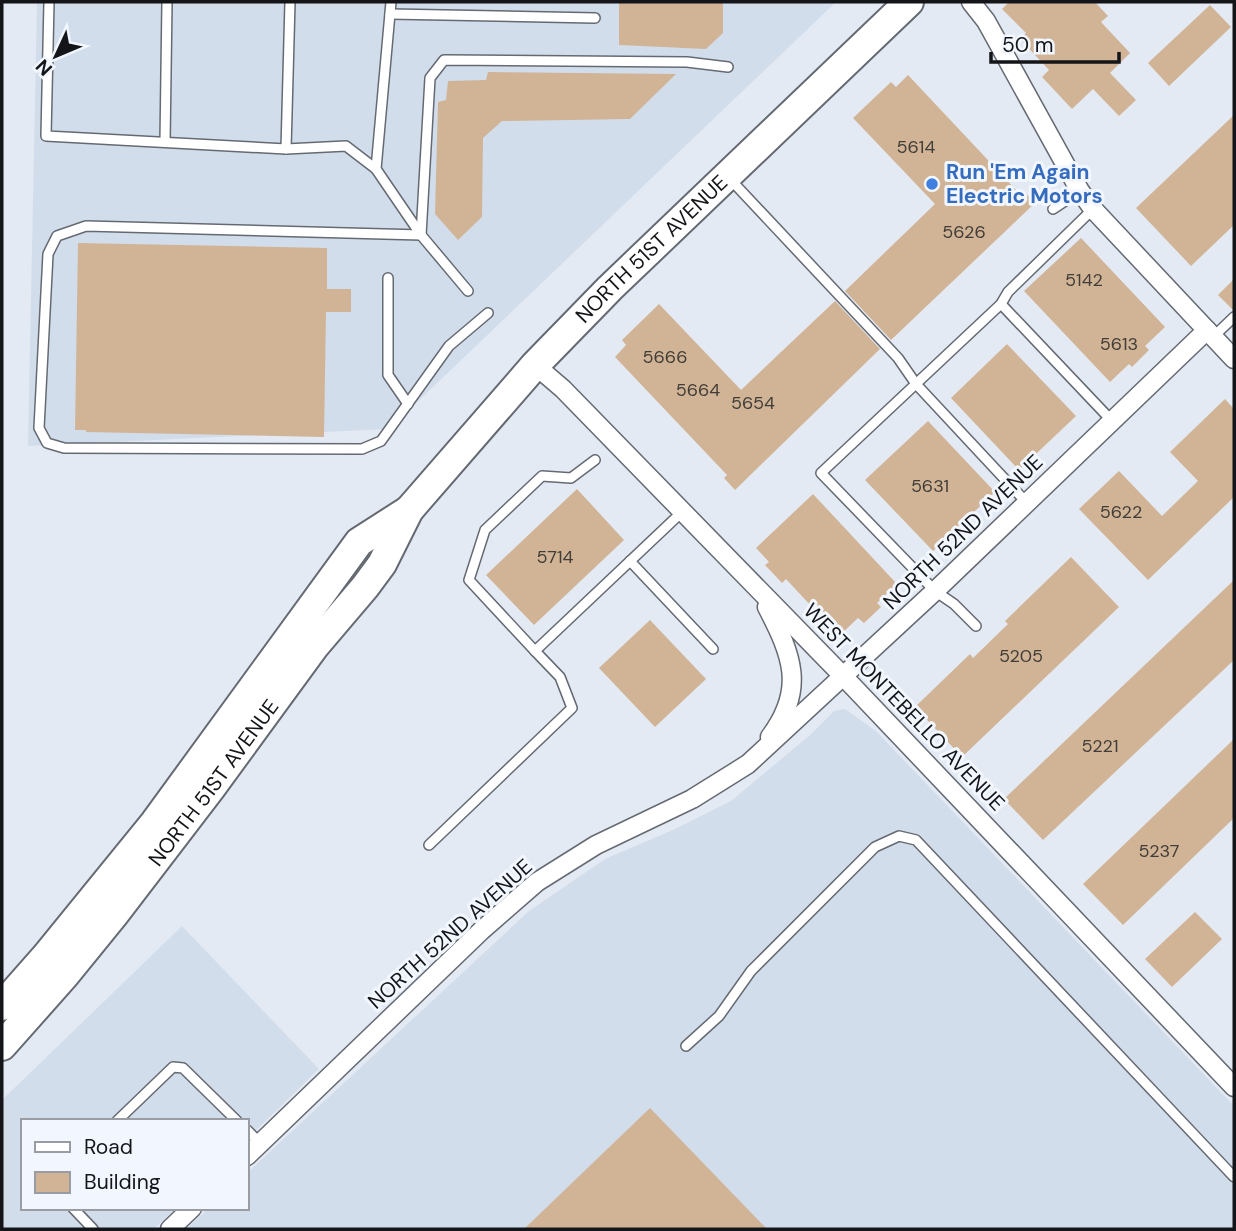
<svg xmlns="http://www.w3.org/2000/svg" width="1236" height="1231" font-family="'DM Sans',sans-serif">
<style>
.built{fill:#d2ddec}
.building{fill:#d1b496}
.lines{fill:none;stroke-linecap:round;stroke-linejoin:round}
.service-casing{stroke:#656a72;stroke-width:12}
.minor-casing{stroke:#656a72;stroke-width:21}
.primary-casing{stroke:#656a72;stroke-width:32}
.service{stroke:#fff;stroke-width:9}
.minor{stroke:#fff;stroke-width:18}
.primary{stroke:#fff;stroke-width:28}
.shop-dot{fill:#3f7fe0;stroke:#f2f7ff;stroke-width:2.5}
.labels{text-anchor:middle;dominant-baseline:central;stroke-width:6;stroke-linejoin:round;paint-order:stroke}
.number-label{font-size:18px;fill:#423d38}
.shop-label{font-size:21px;font-weight:bold;fill:#366cbe;stroke:#f2f7ff;text-anchor:start}
.street-label{font-size:21px;fill:#131518;stroke:#f2f7ff}
</style>
<rect width="100%" height="100%" fill="#e4eaf3"/>
<g class="built">
<path d="M 37,2 L 836,2 L 389,429 L 28,446 Z"/>
<path d="M 845,709 L 876,731 L 1234,1106 L 1234,1229 L 186,1229 L 209,1208 L 247,1208 L 247,1173 L 529,911 L 605,859 L 675,829 L 731,801 L 810,735 L 834,711 Z"/>
<path d="M 182,926 L 319,1069 L 247,1139 L 247,1121 L 23,1121 L 23,1208 L 176,1208 L 154,1229 L 3,1229 L 2,1100 Z"/>
</g>
<g class="building">
<path d="M 619,2 L 723,2 L 723,33 L 706,49 L 619,45 Z"/>
<path d="M 1009,2 L 1095,2 L 1108,16 L 1101,22 L 1130,53 L 1110,73 L 1136,100 L 1119,116 L 1093,89 L 1072,109 L 1042,77 L 1049,70 L 1020,39 L 1026,33 L 1002,9 Z"/>
<path d="M 1210,5 L 1231,27 L 1169,86 L 1148,63 Z"/>
<path d="M 488,72 L 676,74 L 630,119 L 502,121 L 483,138 L 482,217 L 458,240 L 435,214 L 438,102 L 446,100 L 448,81 L 486,80 Z"/>
<path d="M 908,75 L 1020,194 L 1024,191 L 1035,203 L 891,340 L 845,291 L 935,204 L 853,118 L 891,82 L 896,87 Z"/>
<path d="M 1234,115 L 1234,225 L 1191,266 L 1136,208 Z"/>
<path d="M 1081,238 L 1165,327 L 1145,346 L 1149,350 L 1132,367 L 1129,364 L 1110,382 L 1024,291 Z"/>
<path d="M 78,243 L 327,248 L 327,289 L 351,289 L 351,312 L 326,312 L 324,437 L 86,432 L 86,430 L 75,430 Z"/>
<path d="M 1234,279 L 1234,310 L 1233,310 L 1218,295 Z"/>
<path d="M 835,301 L 880,349 L 735,490 L 724,478 L 727,475 L 615,357 L 626,345 L 622,340 L 659,304 L 741,390 Z"/>
<path d="M 1007,344 L 1076,416 L 1019,470 L 951,398 Z"/>
<path d="M 1225,399 L 1234,409 L 1234,497 L 1148,580 L 1079,509 L 1119,471 L 1162,516 L 1198,481 L 1170,452 Z"/>
<path d="M 928,421 L 995,492 L 933,551 L 865,480 Z"/>
<path d="M 577,489 L 624,540 L 534,625 L 486,575 Z"/>
<path d="M 813,494 L 897,584 L 877,603 L 881,607 L 864,623 L 858,618 L 839,636 L 786,579 L 782,583 L 765,565 L 769,562 L 756,548 Z"/>
<path d="M 1071,557 L 1119,607 L 962,757 L 915,707 L 970,654 L 973,658 L 1008,624 L 1005,621 Z"/>
<path d="M 1234,580 L 1234,660 L 1043,840 L 1004,799 Z"/>
<path d="M 650,620 L 706,679 L 655,727 L 599,668 Z"/>
<path d="M 1234,739 L 1234,818 L 1123,925 L 1083,884 Z"/>
<path d="M 1195,912 L 1222,939 L 1172,987 L 1145,959 Z"/>
<path d="M 650,1108 L 767,1229 L 524,1229 Z"/>
</g>
<g class="lines">
<g class="service-casing">
<g id="service">
<path d="M 49,2 L 46,136 L 286,149 L 290,2"/>
<path d="M 391,2 L 376,169 L 421,235 L 468,291"/>
<path d="M 390,14 L 595,18"/>
<path d="M 165,142 L 167,2"/>
<path d="M 286,149 L 346,146 L 376,169"/>
<path d="M 730,179 L 898,358 L 916,384 L 1027,503"/>
<path d="M 1053,209 L 1080,191"/>
<path d="M 421,235 L 86,226 L 57,236 L 48,254 L 39,428 L 47,443 L 64,448 L 362,449 L 381,441 L 449,346 L 488,313"/>
<path d="M 421,235 L 430,78 L 444,60 L 687,62 L 728,67"/>
<path d="M 388,278 L 388,375 L 408,404"/>
<path d="M 1001,304 L 1112,421"/>
<path d="M 1213,337 L 1234,317"/>
<path d="M 630,561 L 713,649"/>
<path d="M 976,626 L 954,604 L 935,591 L 821,473 L 1001,304 L 1008,292 L 1093,209"/>
<path d="M 535,651 L 469,580 L 485,530 L 542,476 L 571,478 L 595,460"/>
<path d="M 429,845 L 572,708 L 560,677 L 535,651 L 682,512"/>
<path d="M 686,1046 L 719,1016 L 751,971 L 875,847 L 899,836 L 916,840 L 1234,1177"/>
<path d="M 117,1121 L 173,1067 L 183,1068 L 237,1121"/>
<path d="M 247,1130 L 260,1143"/>
<path d="M 73,1208 L 93,1229"/>
</g>
</g>
<g class="minor-casing">
<g id="minor">
<path d="M 971,2 L 986,21 L 1080,191 L 1093,209 L 1234,359"/>
<path d="M 535,365 L 563,389 L 843,676 L 1234,1087"/>
<path d="M 767,607 C 792,655 806,689 770,737"/>
<path d="M 247,1156 L 482,930 L 537,882 L 596,845 L 692,799 L 748,764 L 935,591 L 1207,330"/>
<path d="M 170,1229 L 192,1208"/>
</g>
</g>
<g class="primary-casing">
<g id="primary">
<path d="M 2,1006 L 46,956 L 155,822 L 359,542 L 409,510"/>
<path id="s1" d="M 2,1046 L 65,975 L 113,916 L 211,788 L 314,647 L 365,587 L 382,564 L 409,510 L 535,365 L 610,288 L 909,2"/>
</g>
</g>
<use href="#service" class="service"/>
<use href="#minor" class="minor"/>
<use href="#primary" class="primary"/>
</g>
<circle class="shop-dot" cx="932" cy="184" r="7"/>
<g class="labels">
<g class="number-label">
<text x="916" y="147">5614</text>
<text x="964" y="232">5626</text>
<text x="1084" y="280">5142</text>
<text x="1119" y="344">5613</text>
<text x="665" y="357">5666</text>
<text x="698" y="390">5664</text>
<text x="753" y="403">5654</text>
<text x="930" y="486">5631</text>
<text x="1121" y="512">5622</text>
<text x="555" y="557">5714</text>
<text x="1021" y="656">5205</text>
<text x="1100" y="746">5221</text>
<text x="1159" y="851">5237</text>
</g>
<g class="shop-label">
<text x="946" y="172">Run 'Em Again<tspan x="946" dy="24">Electric Motors</tspan></text>
</g>
<g class="street-label">
<text stroke="none"><textPath href="#s1" startOffset="1031">NORTH 51ST AVENUE</textPath></text>
<text transform="translate(963 532) rotate(-44)">NORTH 52ND AVENUE</text>
<text transform="translate(904 707) rotate(46)">WEST MONTEBELLO AVENUE</text>
<text stroke="none"><textPath href="#s1" startOffset="338">NORTH 51ST AVENUE</textPath></text>
<text transform="translate(450 934) rotate(-42)">NORTH 52ND AVENUE</text>
</g>
</g>
<rect width="1236" height="1231" fill="none" stroke="#131518" stroke-width="7"/>
<rect x="21" y="1119" width="228" height="91" fill="#f2f7ff" stroke="#999da3" stroke-width="2"/>
<rect x="35" y="1142" width="35" height="10" fill="#ffffff" stroke="#999da3" stroke-width="2"/>
<text x="84" y="1154" font-size="21" fill="#131518">Road</text>
<rect x="35" y="1172" width="35" height="21" fill="#d1b496" stroke="#999da3" stroke-width="2"/>
<text x="84" y="1189" font-size="21" fill="#131518">Building</text>
<g transform="translate(56 56) rotate(226)" stroke="#f2f7ff" stroke-width="5" paint-order="stroke">
<path d="M0-5L12 26L0 18L-12 26Z" fill="#131518"/>
<text y="-10" font-size="19" font-weight="bold" text-anchor="middle" fill="#131518">N</text>
</g>
<path d="M991 52v10h128v-10" fill="none" stroke="#131518" stroke-width="3.5"/>
<text x="1002" y="52" font-size="21" fill="#131518" stroke="#f2f7ff" stroke-width="5" paint-order="stroke">50 m</text>
</svg>
